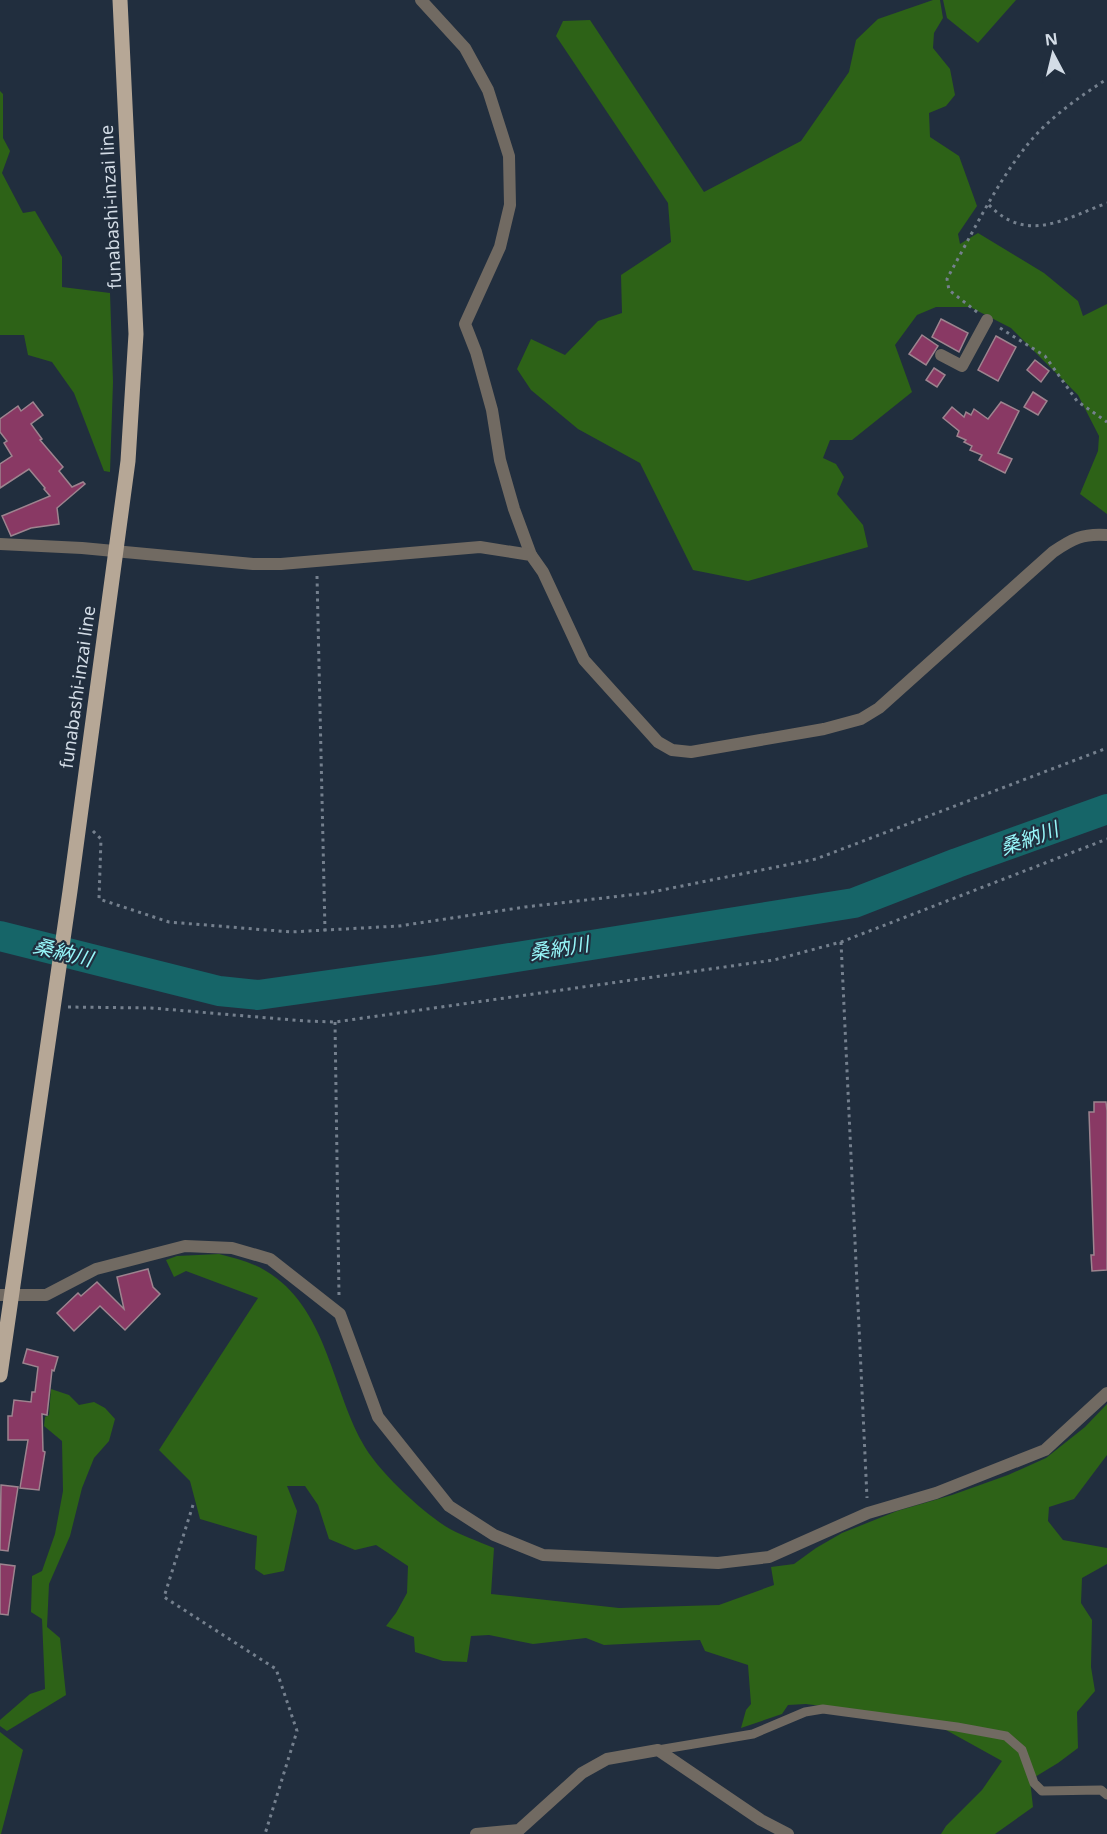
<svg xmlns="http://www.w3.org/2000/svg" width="1107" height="1834" font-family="'Noto Sans','Noto Sans JP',sans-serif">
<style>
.forest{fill:#2d6217}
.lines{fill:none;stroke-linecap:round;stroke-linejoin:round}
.river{stroke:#166568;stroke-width:30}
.building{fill:#893964;stroke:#9d848f;stroke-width:1.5}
.path{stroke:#75808e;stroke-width:3;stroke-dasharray:3 4.5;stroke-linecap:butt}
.lane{stroke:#716a62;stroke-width:9}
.street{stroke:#716a62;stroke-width:12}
.primary{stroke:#b6a796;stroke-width:15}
.labels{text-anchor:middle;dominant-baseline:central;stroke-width:4.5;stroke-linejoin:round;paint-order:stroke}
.street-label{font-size:18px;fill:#d3dce6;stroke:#212e3e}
.water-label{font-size:20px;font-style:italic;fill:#97f6f9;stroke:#212e3e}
</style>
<rect width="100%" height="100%" fill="#212e3e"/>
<g class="forest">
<path d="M 933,0 L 940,0 L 943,18 L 934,33 L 933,48 L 950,69 L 955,95 L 946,106 L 929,113 L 930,137 L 959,156 L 977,206 L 958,234 L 960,244 L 978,233 L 1044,273 L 1078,301 L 1083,316 L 1107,304 L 1107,514 L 1080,494 L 1098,451 L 1099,436 L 1078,395 L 1011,328 L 970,307 L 936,307 L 917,315 L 895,345 L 912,392 L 852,440 L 830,440 L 823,458 L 836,464 L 844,477 L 837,494 L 863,525 L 868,547 L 748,581 L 693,570 L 640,463 L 578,429 L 531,390 L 517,369 L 531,339 L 565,355 L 598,321 L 622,313 L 621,275 L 671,242 L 668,203 L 556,36 L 563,21 L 590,20 L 704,192 L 801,141 L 849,72 L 856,40 L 878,19 Z"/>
<path d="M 943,0 L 1016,0 L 978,43 L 947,18 Z"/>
<path d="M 0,91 L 3,94 L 3,138 L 10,151 L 2,173 L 23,213 L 35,211 L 62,257 L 62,287 L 110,293 L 113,382 L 110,472 L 104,471 L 74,393 L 52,362 L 28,355 L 24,335 L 0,335 Z"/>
<path d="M 219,1254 C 235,1258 251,1262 266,1271 C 326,1307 331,1385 362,1442 C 376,1469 419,1509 445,1526 C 459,1535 478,1541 494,1548 L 491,1594 L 619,1608 L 719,1605 L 774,1585 L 771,1567 L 794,1564 L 816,1548 L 842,1533 L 897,1511 L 952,1495 L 1008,1475 L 1046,1458 L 1085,1427 L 1107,1404 L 1107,1455 L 1074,1499 L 1049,1507 L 1048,1521 L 1063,1540 L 1107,1548 L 1107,1564 L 1082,1578 L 1081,1603 L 1092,1620 L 1091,1667 L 1095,1691 L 1077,1712 L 1078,1748 L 1058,1763 L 1030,1780 L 1033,1807 L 995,1834 L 941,1834 L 946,1826 L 982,1790 L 1002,1761 L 928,1720 L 806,1704 L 788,1705 L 782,1714 L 741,1728 L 746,1710 L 751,1704 L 748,1665 L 705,1651 L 700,1640 L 604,1645 L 586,1638 L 533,1644 L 489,1635 L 471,1636 L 467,1662 L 443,1661 L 415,1652 L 414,1637 L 386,1626 L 396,1613 L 407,1593 L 408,1566 L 376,1545 L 355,1550 L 329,1539 L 318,1505 L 305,1486 L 287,1486 L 297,1511 L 284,1571 L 264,1575 L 255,1569 L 257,1536 L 200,1519 L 190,1481 L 159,1450 L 258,1298 L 186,1271 L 174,1277 L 166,1260 L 177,1256 Z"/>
<path d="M 51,1389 L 69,1395 L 79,1405 L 94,1402 L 105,1408 L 115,1419 L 109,1441 L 94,1458 L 82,1488 L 70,1536 L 49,1584 L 47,1627 L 60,1638 L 66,1695 L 7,1731 L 0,1726 L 0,1720 L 30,1694 L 45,1689 L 42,1619 L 31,1612 L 32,1576 L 42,1571 L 55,1534 L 63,1491 L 62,1441 L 44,1426 L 45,1417 L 49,1415 Z"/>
<path d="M 0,1732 L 23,1750 L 1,1834 L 0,1834 Z"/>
</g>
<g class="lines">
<path class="river" d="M 0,936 L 219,991 L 258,995 L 435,970 L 854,903 L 957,863 L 1107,809"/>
</g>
<g class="building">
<path d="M 941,319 L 968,333 L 959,352 L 932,337 Z"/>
<path d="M 922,335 L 938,346 L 926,365 L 909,354 Z"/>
<path d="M 996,336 L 1016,347 L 998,381 L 978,370 Z"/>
<path d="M 1035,360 L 1049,371 L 1041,382 L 1027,370 Z"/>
<path d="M 934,368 L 945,375 L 937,387 L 926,380 Z"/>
<path d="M 1033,392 L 1047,401 L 1038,415 L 1024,407 Z"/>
<path d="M 33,402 L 43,415 L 31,424 L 42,439 L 40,440 L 63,467 L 59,471 L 72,487 L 83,482 L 85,484 L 57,508 L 59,524 L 31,528 L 11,536 L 2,516 L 50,496 L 44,489 L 45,488 L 29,469 L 0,488 L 0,464 L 12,456 L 4,443 L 7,441 L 0,432 L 0,419 L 18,406 L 21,411 Z"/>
<path d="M 1001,402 L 1019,411 L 998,453 L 1012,459 L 1005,473 L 979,460 L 982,455 L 970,450 L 972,446 L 964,442 L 966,440 L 957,436 L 959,431 L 943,418 L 952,407 L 964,417 L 966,412 L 971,415 L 974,409 L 988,419 Z"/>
<path d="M 1094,1102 L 1106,1102 L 1107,1111 L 1107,1270 L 1092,1271 L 1091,1255 L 1094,1255 L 1089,1112 L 1094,1112 Z"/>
<path d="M 148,1269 L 153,1287 L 160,1294 L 125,1330 L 100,1306 L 74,1331 L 57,1313 L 78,1293 L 81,1296 L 97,1282 L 124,1309 L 117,1277 Z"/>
<path d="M 27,1349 L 58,1357 L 54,1371 L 52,1370 L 47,1415 L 42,1414 L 43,1451 L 45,1452 L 39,1490 L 20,1488 L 28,1440 L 8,1440 L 8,1416 L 12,1416 L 14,1400 L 31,1402 L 32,1392 L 35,1392 L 38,1367 L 23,1363 Z"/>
<path d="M 1,1485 L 18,1487 L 8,1551 L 0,1550 Z"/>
<path d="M 0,1564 L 15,1566 L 8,1615 L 0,1614 Z"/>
</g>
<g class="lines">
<g class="path">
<path d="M 989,205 C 1027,244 1064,219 1107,203"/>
<path d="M 977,312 L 949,290 L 947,279 L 949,275 C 973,232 997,182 1028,144 C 1049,118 1079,97 1107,79"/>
<path d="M 1000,328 L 1045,356 L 1077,401 L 1107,422"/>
<path d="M 317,576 L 325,931"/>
<path d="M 93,831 L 101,839 L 99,899 L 169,922 L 291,932 L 399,926 L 525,907 L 647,893 L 816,859 L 1107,748"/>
<path d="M 841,942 L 867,1498"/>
<path d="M 68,1007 L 151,1008 L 305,1021 L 335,1022 L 774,960 L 841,942 L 1107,839"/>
<path d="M 335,1022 L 339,1296"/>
<path d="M 193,1505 L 164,1597 L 276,1669 L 297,1731 L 265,1834"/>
</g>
<path class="lane" d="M 658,1750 L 753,1734 L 805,1712 L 823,1709 L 957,1727 L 1006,1736 L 1022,1750 L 1034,1783 L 1042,1791 L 1101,1790 L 1107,1795"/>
<g class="street">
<path d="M 421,0 L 465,48 L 488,90 L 509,156 L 510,205 L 500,247 L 465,324 L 476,352 L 492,410 L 500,460 L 514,509 L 531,555"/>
<path d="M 941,355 L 962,366 L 987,320"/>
<path d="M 0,544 L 82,548 L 253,564 L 281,564 L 480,547 L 531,555 L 543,572 L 584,660 L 658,742 L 672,750 L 691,752 L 824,729 L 861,719 L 879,708 L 1053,552 C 1072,539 1083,533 1107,535"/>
<path d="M 0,1295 L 46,1295 L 96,1269 L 185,1246 L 232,1248 L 270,1259 L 340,1314 L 378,1417 L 449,1506 L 494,1535 L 543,1555 L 718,1563 L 769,1557 L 868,1513 L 936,1493 L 1045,1450 L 1107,1393"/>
<path d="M 476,1834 L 519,1830 L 582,1773 L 607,1759 L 658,1750 L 761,1820 L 788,1834"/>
</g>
<path class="primary" d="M 0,1375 L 70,891 L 128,461 L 136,334 L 120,0"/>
</g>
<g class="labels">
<g class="street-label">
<text transform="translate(110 207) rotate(-93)">funabashi-inzai line</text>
<text transform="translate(77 687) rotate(-82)">funabashi-inzai line</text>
</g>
<g class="water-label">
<text transform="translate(1029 838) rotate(-20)">桑納川</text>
<text transform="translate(559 948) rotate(-9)">桑納川</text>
<text transform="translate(63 952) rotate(14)">桑納川</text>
</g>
</g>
<g transform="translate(1053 54) rotate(353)" stroke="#212e3e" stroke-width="4.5" paint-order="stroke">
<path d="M0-4.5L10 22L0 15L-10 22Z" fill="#d3dce6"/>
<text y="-9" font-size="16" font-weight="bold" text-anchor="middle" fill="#d3dce6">N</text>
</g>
</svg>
